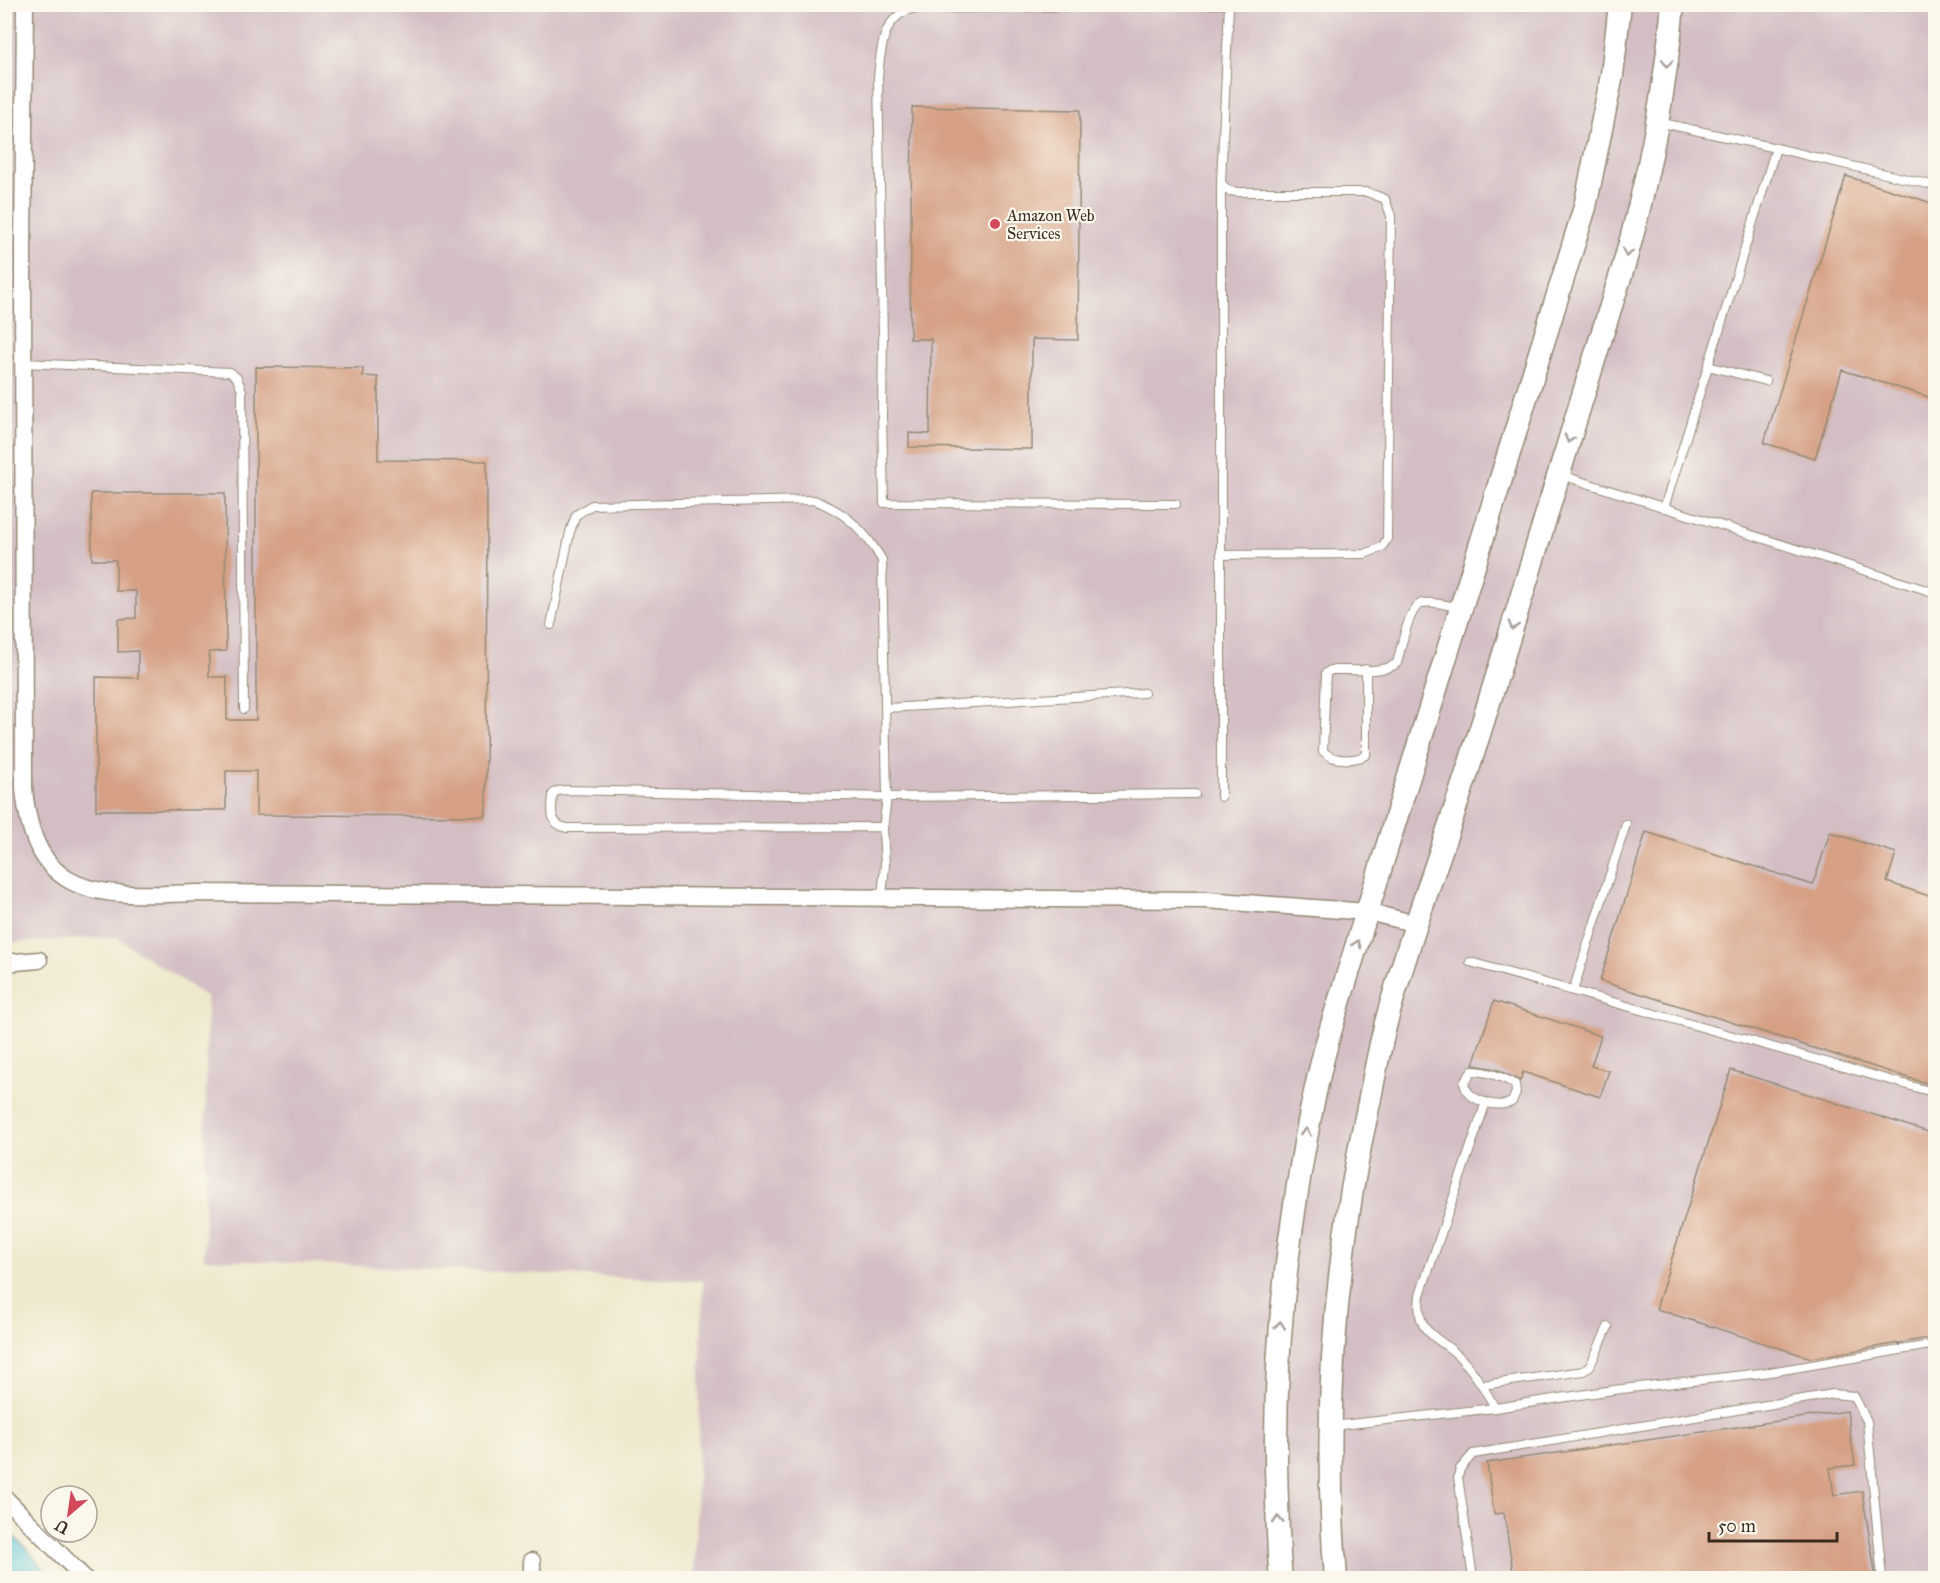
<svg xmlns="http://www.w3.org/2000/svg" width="1940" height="1583" font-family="'IM FELL Great Primer',serif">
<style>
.industrial{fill:#d2bec3}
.water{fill:#5ac4d4;stroke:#4a7779;stroke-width:1.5}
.building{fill:#d5a084}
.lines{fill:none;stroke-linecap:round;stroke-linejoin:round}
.lane-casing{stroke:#948975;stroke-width:10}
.street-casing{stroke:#948975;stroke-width:19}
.secondary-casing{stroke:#948975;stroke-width:25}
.lane{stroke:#fff;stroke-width:8}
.street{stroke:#fff;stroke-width:16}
.secondary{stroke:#fff;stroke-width:22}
.oneway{stroke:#a79f9a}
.poi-dot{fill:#d1495b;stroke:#fbf7ec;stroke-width:2}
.labels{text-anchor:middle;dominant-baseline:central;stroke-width:4.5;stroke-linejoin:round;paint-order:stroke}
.poi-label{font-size:16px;fill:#3b2a1e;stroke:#fbf7ec;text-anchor:start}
</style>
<rect width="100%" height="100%" fill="#fbf7ec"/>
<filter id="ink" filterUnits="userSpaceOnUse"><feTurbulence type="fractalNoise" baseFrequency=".0167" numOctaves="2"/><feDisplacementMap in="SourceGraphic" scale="12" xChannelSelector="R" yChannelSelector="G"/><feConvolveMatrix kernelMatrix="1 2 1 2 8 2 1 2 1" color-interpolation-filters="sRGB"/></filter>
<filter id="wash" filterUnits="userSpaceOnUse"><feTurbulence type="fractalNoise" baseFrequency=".008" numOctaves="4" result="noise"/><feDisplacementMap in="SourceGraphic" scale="24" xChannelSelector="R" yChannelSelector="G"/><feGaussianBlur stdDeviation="1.35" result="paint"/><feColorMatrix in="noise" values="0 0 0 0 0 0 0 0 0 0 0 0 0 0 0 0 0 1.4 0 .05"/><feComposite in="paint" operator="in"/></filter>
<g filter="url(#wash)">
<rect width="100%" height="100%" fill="#eee8cc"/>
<path class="industrial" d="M 5,5 L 1935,5 L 1935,1578 L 694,1578 L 703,1281 L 204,1259 L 207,997 L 116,937 L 5,943 Z"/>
<path class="water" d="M 4,1528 L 29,1551 L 51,1578 L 5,1578 Z"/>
<g id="blocks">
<g class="building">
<path d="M 912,107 L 1080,110 L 1078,340 L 1032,339 L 1032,449 L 909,447 L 909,433 L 930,434 L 931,339 L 910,339 Z"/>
<path d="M 1846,176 L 1935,204 L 1935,399 L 1842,370 L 1815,458 L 1764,443 Z"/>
<path d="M 256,367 L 363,368 L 363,376 L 378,377 L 378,460 L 487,461 L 486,816 L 256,815 L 256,771 L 226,771 L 226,810 L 96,810 L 96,677 L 138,678 L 138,651 L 118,652 L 118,619 L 136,618 L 136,591 L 116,591 L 116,560 L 92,560 L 91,493 L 225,493 L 226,651 L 209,652 L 209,677 L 227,677 L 227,720 L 256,720 Z"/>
<path d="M 1646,832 L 1813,885 L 1830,832 L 1896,853 L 1887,882 L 1935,898 L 1935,1086 L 1600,981 Z"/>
<path d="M 1494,1001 L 1601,1036 L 1591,1066 L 1609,1071 L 1600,1097 L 1523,1072 L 1520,1081 L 1496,1069 L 1473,1065 Z"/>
<path d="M 1731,1070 L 1935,1134 L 1935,1337 L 1811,1358 L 1656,1309 Z"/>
<path d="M 1847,1411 L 1855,1465 L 1830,1468 L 1834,1495 L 1862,1491 L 1876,1578 L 1514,1578 L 1504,1513 L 1494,1514 L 1487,1463 Z"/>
</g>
</g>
</g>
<g filter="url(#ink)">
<use href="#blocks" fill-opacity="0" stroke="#948975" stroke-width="1.5"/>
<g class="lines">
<g class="lane-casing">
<g id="lane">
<path d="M 1658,122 L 1776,148 L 1936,186"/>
<path d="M 23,363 L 230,372 L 237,378 L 242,391 L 244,709"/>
<path d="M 1708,366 L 1766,381"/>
<path d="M 1561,475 L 1936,593"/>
<path d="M 1176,504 L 884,503 L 882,415 L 883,339 L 878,77 C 881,52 881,17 912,9 L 1237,4"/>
<path d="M 1664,508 L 1776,148"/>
<path d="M 1221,555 L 1221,183"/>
<path d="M 551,625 L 570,532 L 576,515 L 592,505 L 814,500 C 846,512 865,531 882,560 L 887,797 L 883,829"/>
<path d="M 1366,669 L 1366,755 C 1354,761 1333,762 1323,751 L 1326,673 L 1331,670 C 1349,669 1385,674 1397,663 C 1401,650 1408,605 1423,603 C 1434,601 1450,606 1461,608"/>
<path d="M 886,708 L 1144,693"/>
<path d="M 1221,797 L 1221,555 L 1365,554 L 1382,547 L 1387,539 L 1391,216 L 1385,199 L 1367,192 L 1238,192 L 1229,191 L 1221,183 L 1229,5"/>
<path d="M 882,897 L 885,865 L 883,829 L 880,827 L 567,828 C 548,824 552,810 553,794 L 557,791 L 565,790 L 887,797 L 1195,794"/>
<path d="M 1470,962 L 1936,1093"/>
<path d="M 1573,991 L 1626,824"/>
<path d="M 1472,1071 C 1486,1071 1503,1077 1515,1084 L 1516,1092 L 1512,1102 C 1497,1109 1467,1101 1464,1083 Z"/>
<path d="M 1486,1102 L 1420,1295 C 1416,1330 1429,1332 1453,1351 C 1471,1366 1484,1387 1495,1408"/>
<path d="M 1483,1385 L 1584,1371 L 1590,1366 L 1608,1327"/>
<path d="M 1332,1426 L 1495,1408 L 1613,1390 L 1770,1372 L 1936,1344"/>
<path d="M 1473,1578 L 1458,1477 L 1460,1469 L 1473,1454 L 1833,1394 L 1854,1396 L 1867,1421 L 1882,1578"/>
</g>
</g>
<g class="street-casing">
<g id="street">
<path d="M 25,4 L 23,252 L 24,788 C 34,904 104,896 197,893 L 1206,900 L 1368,912 L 1417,924"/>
<path d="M 4,963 L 39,960"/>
<path d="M 4,1497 L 84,1578"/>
<path d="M 532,1578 L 532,1561"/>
</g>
</g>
<g class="secondary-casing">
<g id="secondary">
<path d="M 1281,1578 C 1278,1553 1278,1527 1277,1501 C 1273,1399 1280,1299 1296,1198 C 1305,1139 1315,1082 1332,1025 L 1585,207 L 1612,75 L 1620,4"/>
<path d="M 1336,1578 C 1322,1415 1334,1258 1370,1098 C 1375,1072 1380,1045 1387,1019 C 1411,931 1444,846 1471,760 C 1523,595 1571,430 1624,265 C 1649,177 1665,96 1673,4"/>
</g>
</g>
<use href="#lane" class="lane"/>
<use href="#street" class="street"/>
<use href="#secondary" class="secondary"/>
</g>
<defs><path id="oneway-chevron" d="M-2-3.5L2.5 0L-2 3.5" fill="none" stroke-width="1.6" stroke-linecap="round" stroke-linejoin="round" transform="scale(1.5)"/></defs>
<g class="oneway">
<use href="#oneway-chevron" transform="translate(1667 63) rotate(97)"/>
<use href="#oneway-chevron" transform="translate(1627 253) rotate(106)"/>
<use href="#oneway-chevron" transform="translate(1569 439) rotate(107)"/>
<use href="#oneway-chevron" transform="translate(1513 626) rotate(107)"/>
<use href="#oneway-chevron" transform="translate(1357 944) rotate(-72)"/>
<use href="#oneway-chevron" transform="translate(1306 1132) rotate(-81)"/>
<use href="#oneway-chevron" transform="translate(1280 1325) rotate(-84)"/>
<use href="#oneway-chevron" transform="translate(1278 1520) rotate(-93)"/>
</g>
</g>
<circle class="poi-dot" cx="995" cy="224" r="6"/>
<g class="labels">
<g class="poi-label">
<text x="1007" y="215">Amazon Web<tspan x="1007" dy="18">Services</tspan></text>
</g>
</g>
<rect width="1940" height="1583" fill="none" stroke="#fbf7ec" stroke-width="24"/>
<g transform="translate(69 1514) rotate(209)"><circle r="28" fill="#fbf7ec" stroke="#aea59a" stroke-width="1.5"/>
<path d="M0-4.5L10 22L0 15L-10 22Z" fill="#d1495b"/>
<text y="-9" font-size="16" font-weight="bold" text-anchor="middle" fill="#3b2a1e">U</text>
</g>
<path d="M1709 1532v9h128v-9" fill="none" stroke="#3b2a1e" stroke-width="3"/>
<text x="1718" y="1532" font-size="18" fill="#3b2a1e" stroke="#fbf7ec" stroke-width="4.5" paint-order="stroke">50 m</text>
</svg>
